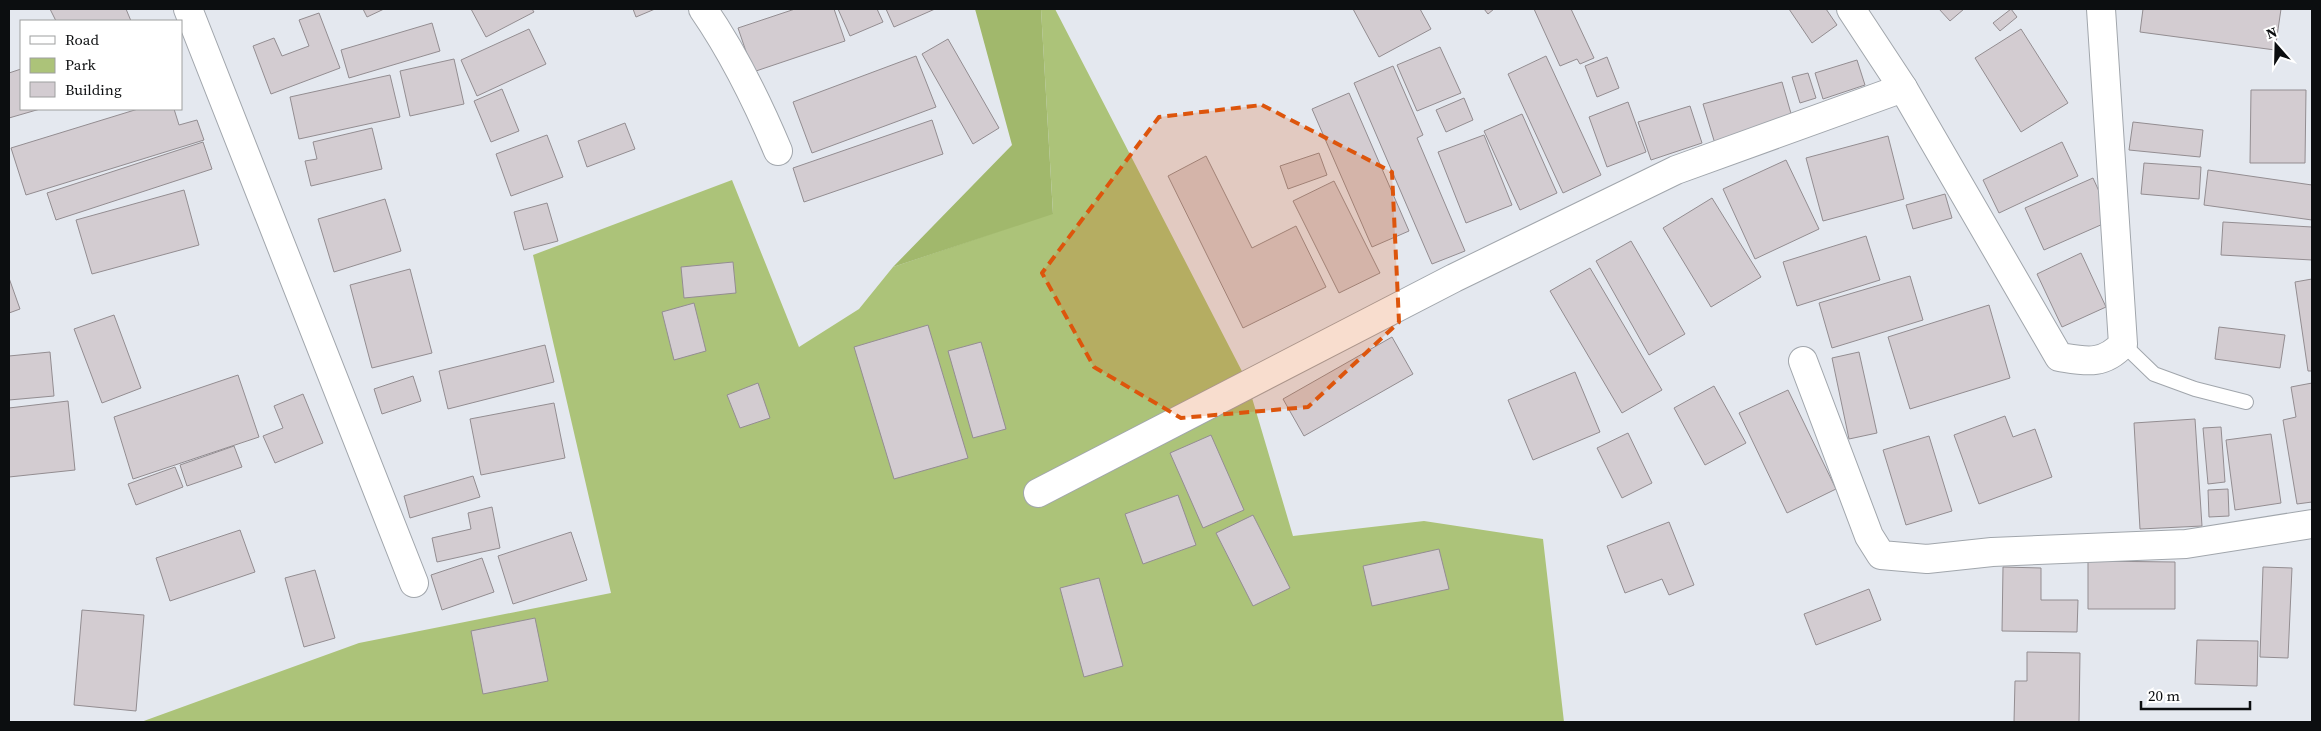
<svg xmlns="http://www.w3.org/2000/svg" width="2321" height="731" font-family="'Source Serif 4',serif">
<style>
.green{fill:#acc379}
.forest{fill:#a1b86c}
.building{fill:#d3ccd1;stroke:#938d91}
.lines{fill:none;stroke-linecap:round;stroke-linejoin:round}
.lane-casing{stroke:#a1a6ac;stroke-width:16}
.street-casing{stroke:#a1a6ac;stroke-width:30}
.lane{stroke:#fff;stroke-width:14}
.street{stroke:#fff;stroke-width:28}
.marked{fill:#dd550c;fill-opacity:0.2;stroke:#dd550c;stroke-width:4;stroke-dasharray:10 6;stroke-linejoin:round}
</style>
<rect width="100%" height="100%" fill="#e4e8ef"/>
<path class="green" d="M 1041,9 L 1055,9 L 1247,381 L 1293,536 L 1424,521 L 1543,539 L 1564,722 L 141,722 L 359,643 L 611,593 L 533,255 L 732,180 L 799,347 L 859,309 L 893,267 L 1053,213 Z"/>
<path class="forest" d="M 975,9 L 1041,9 L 1053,214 L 893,267 L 1012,145 Z"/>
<g class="building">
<path d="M 50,9 L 126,9 L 131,21 L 56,21 Z"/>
<path d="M 363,9 L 384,9 L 367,17 Z"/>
<path d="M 471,9 L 532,9 L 534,12 L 486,37 Z"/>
<path d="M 633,9 L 655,9 L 636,17 Z"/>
<path d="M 795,9 L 834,9 L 845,41 L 753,72 L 738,28 Z"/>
<path d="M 838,9 L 877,9 L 883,22 L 850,36 Z"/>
<path d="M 886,9 L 935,9 L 894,27 Z"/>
<path d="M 1353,9 L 1420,9 L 1431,29 L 1379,57 Z"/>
<path d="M 1484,9 L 1494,9 L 1488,14 Z"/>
<path d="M 1534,9 L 1571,9 L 1594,58 L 1580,64 L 1577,59 L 1560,66 Z"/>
<path d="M 1789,9 L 1826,9 L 1837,25 L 1812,43 Z"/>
<path d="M 1939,9 L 1964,9 L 1950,21 Z"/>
<path d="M 2011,9 L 2017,17 L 2000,31 L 1993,23 Z"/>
<path d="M 2143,9 L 2281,9 L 2275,50 L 2140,32 Z"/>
<path d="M 319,13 L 340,68 L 271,94 L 253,46 L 274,38 L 282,56 L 309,46 L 299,20 Z"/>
<path d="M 432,23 L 440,51 L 349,78 L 341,50 Z"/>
<path d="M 529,29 L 546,64 L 477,96 L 461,60 Z"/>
<path d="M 2021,29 L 2068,103 L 2021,132 L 1975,58 Z"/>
<path d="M 948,39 L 999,128 L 973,144 L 922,54 Z"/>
<path d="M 1440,47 L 1461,93 L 1417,111 L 1397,65 Z"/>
<path d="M 916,56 L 936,107 L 812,153 L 793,102 Z"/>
<path d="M 1546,56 L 1601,175 L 1563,193 L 1508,74 Z"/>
<path d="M 1607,57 L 1619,88 L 1597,97 L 1585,66 Z"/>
<path d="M 454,59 L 464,104 L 410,116 L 400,71 Z"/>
<path d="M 1857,60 L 1865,85 L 1823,99 L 1815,73 Z"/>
<path d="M 1393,66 L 1423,135 L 1417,138 L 1465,251 L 1432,264 L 1354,83 Z"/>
<path d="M 21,69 L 21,109 L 40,109 L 9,118 L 9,73 Z"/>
<path d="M 1808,73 L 1816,98 L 1800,103 L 1792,77 Z"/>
<path d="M 390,75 L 400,117 L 299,139 L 290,97 Z"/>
<path d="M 1782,82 L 1794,124 L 1716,147 L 1703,104 Z"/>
<path d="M 502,89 L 519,131 L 491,142 L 474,101 Z"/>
<path d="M 2251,90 L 2306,90 L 2305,163 L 2250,163 Z"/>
<path d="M 1349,93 L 1409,231 L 1372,247 L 1312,109 Z"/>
<path d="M 1464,98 L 1473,120 L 1446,132 L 1436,110 Z"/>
<path d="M 1628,102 L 1646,152 L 1607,167 L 1589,117 Z"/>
<path d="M 1690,106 L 1702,143 L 1651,160 L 1638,122 Z"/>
<path d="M 138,109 L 174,109 L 179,125 L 197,120 L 204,140 L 26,195 L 11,148 Z"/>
<path d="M 1522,114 L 1557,193 L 1520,210 L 1484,131 Z"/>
<path d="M 932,120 L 943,154 L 804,202 L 793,168 Z"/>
<path d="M 2133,122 L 2203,130 L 2200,157 L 2129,150 Z"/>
<path d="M 625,123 L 635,149 L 587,167 L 578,141 Z"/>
<path d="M 372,128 L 382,169 L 311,186 L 305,161 L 317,159 L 313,142 Z"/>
<path d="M 547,135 L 563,177 L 511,196 L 496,154 Z"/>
<path d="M 1484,135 L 1512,205 L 1466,223 L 1438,152 Z"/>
<path d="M 1888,136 L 1904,199 L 1823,221 L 1806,158 Z"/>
<path d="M 203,142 L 212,169 L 56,220 L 47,193 Z"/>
<path d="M 2062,142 L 2078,176 L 1999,213 L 1983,180 Z"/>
<path d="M 1319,153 L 1327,175 L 1288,189 L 1280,166 Z"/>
<path d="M 1206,156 L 1252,248 L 1296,226 L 1326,287 L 1243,328 L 1168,176 Z"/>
<path d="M 1786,160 L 1819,229 L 1755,259 L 1723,189 Z"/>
<path d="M 2144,163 L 2201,167 L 2199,199 L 2141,194 Z"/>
<path d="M 2208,170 L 2312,185 L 2312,220 L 2204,205 Z"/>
<path d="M 2093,178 L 2112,220 L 2044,250 L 2025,208 Z"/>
<path d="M 1334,181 L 1380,273 L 1339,293 L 1293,201 Z"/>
<path d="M 184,190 L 199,245 L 92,274 L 76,220 Z"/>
<path d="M 1945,194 L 1952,218 L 1913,229 L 1906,205 Z"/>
<path d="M 1712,198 L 1761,277 L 1711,307 L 1663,228 Z"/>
<path d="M 385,199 L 401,251 L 334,272 L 318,219 Z"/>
<path d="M 547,203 L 558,241 L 524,250 L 514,212 Z"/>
<path d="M 2223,222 L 2312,227 L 2312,260 L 2221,255 Z"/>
<path d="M 1866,236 L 1880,280 L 1797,306 L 1783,262 Z"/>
<path d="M 1631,241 L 1685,334 L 1649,355 L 1596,261 Z"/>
<path d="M 2081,253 L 2106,307 L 2062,327 L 2037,274 Z"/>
<path d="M 733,262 L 736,293 L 684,298 L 681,267 Z"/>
<path d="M 1590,268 L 1662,390 L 1622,413 L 1550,291 Z"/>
<path d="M 410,269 L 432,353 L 372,368 L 350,285 Z"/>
<path d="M 1910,276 L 1923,320 L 1832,348 L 1819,303 Z"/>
<path d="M 9,278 L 20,309 L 9,313 Z"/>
<path d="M 2312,279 L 2312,371 L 2308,371 L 2295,282 Z"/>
<path d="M 694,303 L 706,351 L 674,360 L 662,312 Z"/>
<path d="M 1989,305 L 2010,378 L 1910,409 L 1888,337 Z"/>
<path d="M 114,315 L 141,388 L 102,403 L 74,329 Z"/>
<path d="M 928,325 L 968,458 L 894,479 L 854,347 Z"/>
<path d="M 2219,327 L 2285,335 L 2280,368 L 2215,359 Z"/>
<path d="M 1392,337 L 1413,374 L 1304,436 L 1283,399 Z"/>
<path d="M 981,342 L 1006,429 L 973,438 L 948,351 Z"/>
<path d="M 545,345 L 554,382 L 448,409 L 439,371 Z"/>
<path d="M 50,352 L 54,396 L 9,400 L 9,356 Z"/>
<path d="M 1859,352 L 1877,433 L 1849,439 L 1832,358 Z"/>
<path d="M 1575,372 L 1600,432 L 1533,460 L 1508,400 Z"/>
<path d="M 238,375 L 259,437 L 133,479 L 114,417 Z"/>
<path d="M 413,376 L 421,401 L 382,414 L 374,389 Z"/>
<path d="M 758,383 L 770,418 L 740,428 L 727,395 Z"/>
<path d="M 2312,383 L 2312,502 L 2297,504 L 2283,420 L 2296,417 L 2291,387 Z"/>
<path d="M 1714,386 L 1746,443 L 1705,465 L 1674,408 Z"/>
<path d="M 1788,390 L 1836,489 L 1787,513 L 1739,413 Z"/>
<path d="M 303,394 L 323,443 L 275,463 L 263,436 L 283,428 L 274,406 Z"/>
<path d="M 68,401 L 75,470 L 9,477 L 9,408 Z"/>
<path d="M 554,403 L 565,458 L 481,475 L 470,419 Z"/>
<path d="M 2005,416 L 2013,437 L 2035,429 L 2052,477 L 1979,504 L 1954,435 Z"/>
<path d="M 2195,419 L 2202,526 L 2140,529 L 2134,423 Z"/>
<path d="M 2221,427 L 2225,482 L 2208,484 L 2203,428 Z"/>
<path d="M 1628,433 L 1652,483 L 1622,498 L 1597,448 Z"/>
<path d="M 2271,434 L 2281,503 L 2235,510 L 2226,440 Z"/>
<path d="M 1211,435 L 1244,510 L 1203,528 L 1170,453 Z"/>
<path d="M 1929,436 L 1952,511 L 1906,525 L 1883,450 Z"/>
<path d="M 234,446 L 242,467 L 187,486 L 180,465 Z"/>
<path d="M 175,467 L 183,487 L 136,505 L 128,484 Z"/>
<path d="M 473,476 L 480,497 L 410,518 L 404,496 Z"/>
<path d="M 2228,489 L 2229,516 L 2209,517 L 2208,490 Z"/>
<path d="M 1178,495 L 1196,545 L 1143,564 L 1125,514 Z"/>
<path d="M 492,507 L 500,548 L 437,562 L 432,538 L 471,529 L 468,513 Z"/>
<path d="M 1253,515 L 1290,588 L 1253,606 L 1216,533 Z"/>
<path d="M 1669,522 L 1694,585 L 1669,595 L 1662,579 L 1625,593 L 1607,546 Z"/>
<path d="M 240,530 L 255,572 L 170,601 L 156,558 Z"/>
<path d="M 571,532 L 587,580 L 513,604 L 498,556 Z"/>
<path d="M 1439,549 L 1449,589 L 1372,606 L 1363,566 Z"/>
<path d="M 482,558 L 494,592 L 442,610 L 431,575 Z"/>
<path d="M 2088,561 L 2175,562 L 2175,609 L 2088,609 Z"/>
<path d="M 2003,567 L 2041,568 L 2041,600 L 2078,600 L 2077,632 L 2002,631 Z"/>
<path d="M 2263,567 L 2292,568 L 2288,658 L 2260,657 Z"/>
<path d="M 315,570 L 335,638 L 304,647 L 285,578 Z"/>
<path d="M 1099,578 L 1123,666 L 1084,677 L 1060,588 Z"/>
<path d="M 1869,589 L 1881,620 L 1816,645 L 1804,614 Z"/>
<path d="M 82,610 L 144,615 L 136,711 L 74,705 Z"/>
<path d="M 535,618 L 548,681 L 483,694 L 471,631 Z"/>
<path d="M 2197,640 L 2258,641 L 2257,686 L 2195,684 Z"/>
<path d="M 2027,652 L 2080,653 L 2079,722 L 2014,722 L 2015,681 L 2027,681 Z"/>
</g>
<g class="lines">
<g class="lane-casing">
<path id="lane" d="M 2123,344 L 2154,374 L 2195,389 L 2246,402"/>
</g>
<g class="street-casing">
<g id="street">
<path d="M 188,9 L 414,583"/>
<path d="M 703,9 C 734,54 757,101 778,151"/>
<path d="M 1851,9 L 1903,88 L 2059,357 C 2085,361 2103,366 2123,344 L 2101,9"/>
<path d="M 1803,361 L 1869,536 L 1881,555 L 1927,559 L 1992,552 L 2186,544 L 2312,524"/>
<path d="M 1038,493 L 1454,278 L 1676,170 L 1903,88"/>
</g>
</g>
<use href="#lane" class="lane"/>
<use href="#street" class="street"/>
</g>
<path class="marked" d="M 1262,105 L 1392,172 L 1399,322 L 1308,407 L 1181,418 L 1094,367 L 1042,273 L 1159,117 Z"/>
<rect width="2321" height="731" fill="none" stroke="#0c0e10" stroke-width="20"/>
<rect x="20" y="20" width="162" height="90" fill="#ffffff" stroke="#9e9f9f"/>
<rect x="30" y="36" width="25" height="8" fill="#ffffff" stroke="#9e9f9f"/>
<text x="65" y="45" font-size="15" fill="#0c0e10">Road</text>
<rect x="30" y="58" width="25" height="15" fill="#acc379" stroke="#9e9f9f"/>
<text x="65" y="70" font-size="15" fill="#0c0e10">Park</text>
<rect x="30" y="82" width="25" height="15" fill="#d3ccd1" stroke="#9e9f9f"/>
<text x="65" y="95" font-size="15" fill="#0c0e10">Building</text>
<g transform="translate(2276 45) rotate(340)" stroke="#ffffff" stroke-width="4" paint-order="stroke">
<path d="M0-4L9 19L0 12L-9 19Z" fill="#0c0e10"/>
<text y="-8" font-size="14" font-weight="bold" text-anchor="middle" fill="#0c0e10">N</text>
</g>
<path d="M2141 701v8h109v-8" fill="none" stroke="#0c0e10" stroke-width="2.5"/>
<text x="2148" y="701" font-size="15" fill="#0c0e10" stroke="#ffffff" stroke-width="4" paint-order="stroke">20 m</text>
</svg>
